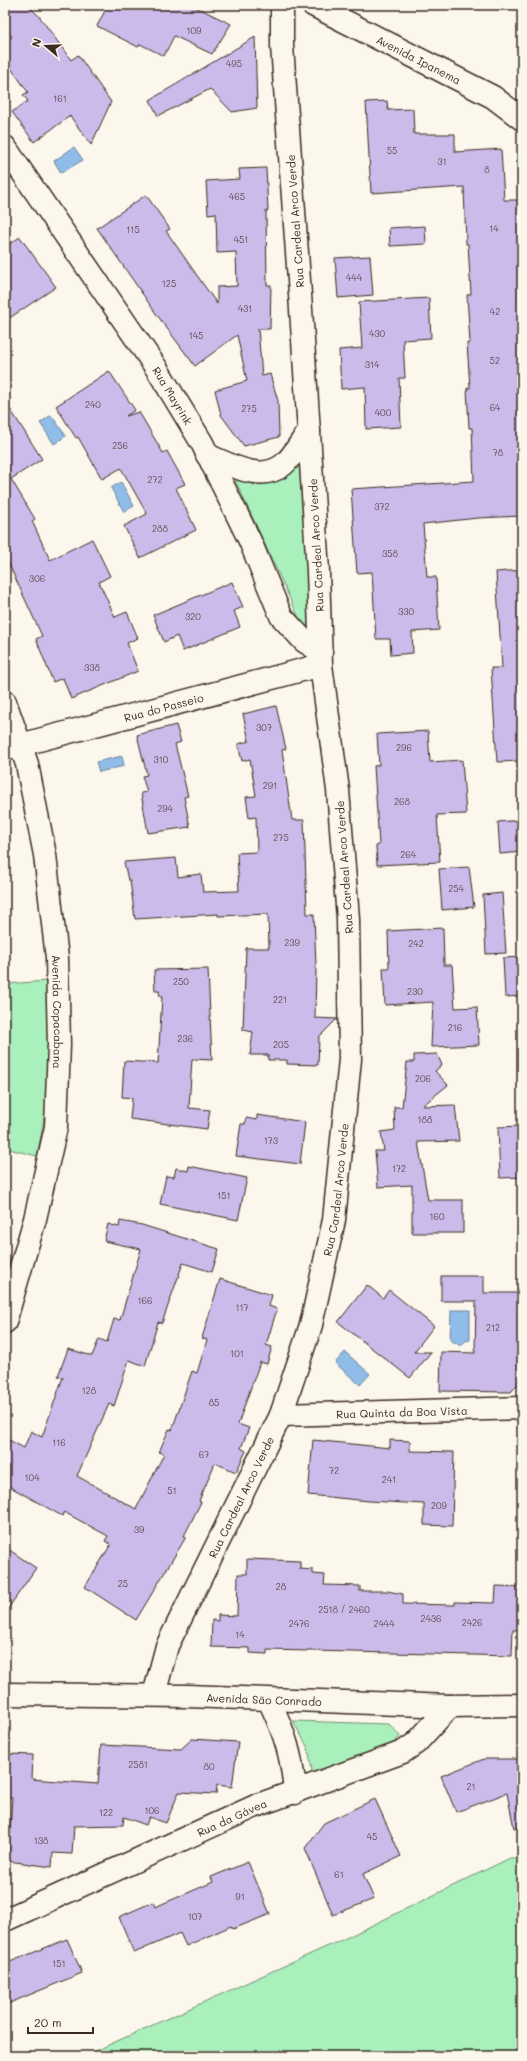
<svg xmlns="http://www.w3.org/2000/svg" width="527" height="2061" font-family="Mali,sans-serif">
<style>
.green{fill:#a9f0bd;stroke:#728d6e}
.water{fill:#8fbce9;stroke:#6d8298}
.building{fill:#ccbaea;stroke:#3b2a1e}
.lines{fill:none;stroke-linecap:round;stroke-linejoin:round}
.minor-casing{stroke:#3b2a1e;stroke-width:25}
.minor{stroke:#fbf7ec;stroke-width:22}
.labels{text-anchor:middle;dominant-baseline:central;stroke-width:3;stroke-linejoin:round;paint-order:stroke}
.number-label{font-size:9px;fill:#5f4e51}
.street-label{font-size:11px;fill:#3b2a1e;stroke:#fbf7ec}
</style>
<rect width="100%" height="100%" fill="#fbf7ec"/>
<filter id="ink" filterUnits="userSpaceOnUse"><feTurbulence type="fractalNoise" baseFrequency=".025" numOctaves="2"/><feDisplacementMap in="SourceGraphic" scale="8" xChannelSelector="R" yChannelSelector="G"/><feConvolveMatrix kernelMatrix="1 2 1 2 8 2 1 2 1" color-interpolation-filters="sRGB"/></filter>
<g filter="url(#ink)">
<g class="green">
<path d="M 300,454 L 314,627 L 308,633 L 304,629 L 231,471 Z"/>
<path d="M 48,981 L 49,998 L 47,1103 L 37,1156 L 5,1148 L 5,984 Z"/>
<path d="M 293,1721 L 389,1724 L 400,1736 L 389,1750 L 313,1777 L 308,1748 Z"/>
<path d="M 510,1858 L 522,1858 L 522,2056 L 84,2056 L 346,1938 Z"/>
</g>
<g class="water">
<path d="M 74,147 L 83,160 L 61,173 L 54,161 Z"/>
<path d="M 51,415 L 66,436 L 54,444 L 40,423 Z"/>
<path d="M 121,482 L 134,506 L 124,512 L 111,488 Z"/>
<path d="M 122,756 L 124,766 L 99,772 L 96,762 Z"/>
<path d="M 451,1310 L 470,1310 L 470,1340 L 465,1341 L 461,1346 L 450,1340 Z"/>
<path d="M 345,1352 L 370,1374 L 360,1385 L 335,1363 Z"/>
</g>
<g class="building">
<path d="M 5,5 L 27,5 L 39,16 L 71,60 L 78,55 L 111,102 L 91,145 L 70,116 L 34,142 L 12,112 L 28,101 L 23,95 L 28,92 L 5,60 L 5,42 L 12,37 L 5,27 Z"/>
<path d="M 108,5 L 192,5 L 231,24 L 212,54 L 174,36 L 164,56 L 140,44 L 138,47 L 97,26 Z"/>
<path d="M 255,37 L 257,108 L 232,112 L 210,89 L 158,116 L 150,100 Z"/>
<path d="M 387,101 L 388,110 L 413,109 L 414,134 L 455,134 L 455,152 L 501,149 L 504,200 L 521,200 L 522,217 L 522,239 L 520,239 L 522,267 L 522,516 L 478,518 L 423,524 L 427,577 L 436,577 L 439,630 L 412,632 L 413,653 L 391,655 L 390,639 L 376,639 L 372,572 L 357,573 L 351,489 L 474,481 L 472,428 L 469,428 L 467,388 L 470,388 L 467,343 L 470,343 L 467,295 L 471,294 L 468,244 L 466,244 L 464,187 L 371,193 L 366,102 Z"/>
<path d="M 266,168 L 268,211 L 266,211 L 267,285 L 271,285 L 270,329 L 258,329 L 262,376 L 270,374 L 278,401 L 279,437 L 244,446 L 221,415 L 215,390 L 247,381 L 237,335 L 195,366 L 157,315 L 97,228 L 146,195 L 170,229 L 166,231 L 217,304 L 217,287 L 237,286 L 236,252 L 217,253 L 216,213 L 208,214 L 206,181 L 240,179 L 239,169 Z"/>
<path d="M 425,226 L 426,244 L 390,246 L 389,228 Z"/>
<path d="M 20,237 L 56,287 L 5,321 L 5,247 Z"/>
<path d="M 370,256 L 373,295 L 338,298 L 335,258 Z"/>
<path d="M 429,298 L 431,338 L 403,340 L 405,378 L 399,378 L 401,427 L 366,429 L 365,387 L 341,389 L 339,350 L 362,348 L 359,302 Z"/>
<path d="M 109,371 L 135,410 L 126,416 L 139,412 L 163,453 L 167,451 L 185,484 L 176,488 L 196,530 L 140,558 L 124,526 L 147,514 L 121,468 L 102,479 L 78,437 L 76,438 L 56,406 Z"/>
<path d="M 5,401 L 42,459 L 11,479 L 35,519 L 32,521 L 50,560 L 92,539 L 110,576 L 99,582 L 115,617 L 127,612 L 138,638 L 127,643 L 138,671 L 71,699 L 63,678 L 53,682 L 36,639 L 42,636 L 5,556 Z"/>
<path d="M 522,570 L 522,761 L 497,762 L 491,668 L 502,668 L 496,572 Z"/>
<path d="M 232,582 L 243,607 L 234,611 L 240,627 L 183,651 L 177,636 L 164,642 L 153,615 Z"/>
<path d="M 276,706 L 286,749 L 282,750 L 292,820 L 304,820 L 307,914 L 314,914 L 316,967 L 315,1018 L 337,1019 L 319,1037 L 318,1065 L 287,1064 L 287,1060 L 268,1060 L 268,1055 L 250,1055 L 253,1032 L 243,1030 L 246,948 L 269,948 L 268,914 L 218,916 L 218,914 L 135,919 L 130,880 L 128,880 L 124,862 L 176,858 L 178,877 L 201,874 L 203,892 L 239,891 L 237,853 L 257,852 L 256,817 L 249,818 L 246,797 L 256,796 L 250,759 L 242,761 L 238,744 L 249,741 L 243,714 Z"/>
<path d="M 176,725 L 181,742 L 175,744 L 188,796 L 184,797 L 190,827 L 148,833 L 141,793 L 147,792 L 142,776 L 147,775 L 137,735 Z"/>
<path d="M 428,731 L 430,762 L 462,760 L 466,814 L 437,815 L 440,862 L 377,865 L 376,846 L 379,845 L 374,766 L 379,765 L 377,734 Z"/>
<path d="M 522,820 L 522,852 L 500,854 L 498,822 Z"/>
<path d="M 469,867 L 474,907 L 442,910 L 439,869 Z"/>
<path d="M 502,893 L 506,953 L 486,954 L 483,895 Z"/>
<path d="M 443,928 L 444,965 L 452,965 L 455,1008 L 477,1007 L 479,1045 L 431,1047 L 433,1002 L 385,1005 L 383,968 L 389,968 L 388,931 Z"/>
<path d="M 522,957 L 522,996 L 505,997 L 503,958 Z"/>
<path d="M 208,969 L 212,1060 L 192,1059 L 189,1108 L 210,1110 L 207,1129 L 130,1119 L 132,1098 L 122,1097 L 124,1061 L 158,1063 L 162,997 L 160,997 L 159,991 L 155,991 L 154,970 Z"/>
<path d="M 437,1054 L 442,1065 L 435,1071 L 448,1085 L 422,1106 L 455,1105 L 459,1141 L 418,1142 L 428,1200 L 463,1200 L 463,1233 L 412,1233 L 412,1185 L 378,1187 L 375,1151 L 384,1151 L 381,1132 L 395,1130 L 394,1107 L 402,1107 L 407,1062 L 414,1062 L 414,1055 Z"/>
<path d="M 257,1115 L 305,1122 L 300,1164 L 236,1156 L 241,1124 L 245,1124 L 246,1118 L 257,1120 Z"/>
<path d="M 522,1126 L 522,1177 L 500,1178 L 498,1127 Z"/>
<path d="M 189,1166 L 247,1178 L 238,1220 L 160,1204 L 166,1176 L 174,1177 L 176,1168 L 188,1171 Z"/>
<path d="M 120,1221 L 142,1225 L 219,1249 L 212,1272 L 183,1263 L 162,1323 L 158,1322 L 145,1366 L 129,1360 L 114,1406 L 109,1404 L 77,1476 L 136,1509 L 164,1454 L 159,1452 L 169,1429 L 172,1430 L 192,1371 L 197,1373 L 207,1340 L 202,1338 L 220,1279 L 272,1295 L 269,1306 L 277,1309 L 266,1345 L 272,1347 L 267,1364 L 260,1362 L 238,1424 L 249,1428 L 241,1448 L 246,1451 L 236,1472 L 215,1463 L 199,1501 L 201,1502 L 184,1536 L 186,1537 L 136,1620 L 85,1587 L 111,1544 L 105,1541 L 108,1536 L 64,1512 L 62,1516 L 5,1484 L 5,1438 L 24,1448 L 31,1431 L 42,1437 L 63,1377 L 58,1376 L 68,1349 L 92,1356 L 99,1339 L 107,1342 L 114,1319 L 120,1320 L 141,1249 L 104,1241 L 108,1224 L 119,1227 Z"/>
<path d="M 441,1276 L 484,1276 L 484,1293 L 522,1293 L 522,1379 L 511,1392 L 440,1391 L 441,1352 L 475,1353 L 476,1301 L 441,1301 Z"/>
<path d="M 367,1285 L 383,1298 L 389,1290 L 434,1326 L 414,1352 L 431,1352 L 410,1378 L 338,1322 Z"/>
<path d="M 313,1440 L 390,1448 L 390,1440 L 410,1441 L 410,1451 L 454,1452 L 452,1526 L 424,1525 L 424,1504 L 369,1501 L 308,1495 Z"/>
<path d="M 5,1547 L 36,1568 L 5,1613 Z"/>
<path d="M 247,1559 L 300,1561 L 300,1569 L 313,1570 L 313,1574 L 325,1575 L 324,1585 L 360,1586 L 360,1591 L 387,1591 L 403,1594 L 403,1604 L 455,1605 L 455,1602 L 495,1603 L 496,1586 L 522,1587 L 522,1630 L 513,1630 L 512,1656 L 312,1651 L 267,1650 L 267,1654 L 250,1653 L 250,1648 L 211,1647 L 212,1620 L 218,1621 L 218,1615 L 237,1616 L 238,1574 L 247,1574 Z"/>
<path d="M 192,1739 L 238,1742 L 232,1787 L 217,1785 L 216,1794 L 179,1792 L 166,1823 L 149,1817 L 146,1825 L 124,1817 L 123,1825 L 74,1826 L 72,1854 L 53,1853 L 52,1867 L 8,1861 L 12,1798 L 6,1798 L 8,1754 L 33,1755 L 32,1779 L 98,1784 L 101,1745 L 181,1749 Z"/>
<path d="M 484,1759 L 522,1759 L 522,1827 L 514,1828 L 507,1793 L 456,1812 L 441,1776 Z"/>
<path d="M 375,1799 L 401,1856 L 363,1874 L 374,1899 L 333,1915 L 305,1848 L 324,1823 Z"/>
<path d="M 248,1862 L 270,1914 L 233,1929 L 231,1926 L 186,1946 L 180,1933 L 134,1953 L 119,1917 L 153,1902 L 155,1907 L 213,1882 L 211,1877 Z"/>
<path d="M 67,1939 L 82,1973 L 5,2005 L 5,1964 Z"/>
</g>
<g class="lines">
<g class="minor-casing">
<g id="minor">
<path id="s1" d="M 313,5 L 493,97 L 522,119"/>
<path id="s2" d="M 5,147 L 157,369 L 202,443 L 250,541 L 281,616 L 304,641 L 321,652"/>
<path d="M 207,455 C 229,464 260,483 283,465 C 293,457 301,441 309,431"/>
<path id="s3" d="M 5,702 L 27,764 L 45,855 L 57,958 L 59,1044 L 56,1127 L 35,1219 L 5,1322"/>
<path id="s4" d="M 5,749 L 321,665"/>
<path id="s5" d="M 281,1415 L 522,1408"/>
<path id="s6" d="M 5,1694 L 188,1696 L 450,1706 L 522,1705"/>
<path id="s7" d="M 154,1695 L 167,1646 L 281,1415 L 311,1325 L 334,1220 L 350,1059 L 348,919 L 338,790 L 321,665 L 318,571 L 300,294 L 282,46 L 282,5"/>
<path d="M 269,1700 C 285,1734 292,1755 295,1793"/>
<path id="s8" d="M 5,1920 L 258,1805 L 403,1752 L 416,1743 L 450,1706"/>
</g>
</g>
<use href="#minor" class="minor"/>
</g>
</g>
<g class="labels">
<g class="number-label">
<text x="194" y="30">109</text>
<text x="234" y="63">495</text>
<text x="60" y="98">161</text>
<text x="392" y="150">55</text>
<text x="442" y="161">31</text>
<text x="487" y="169">8</text>
<text x="237" y="196">465</text>
<text x="494" y="228">14</text>
<text x="133" y="229">115</text>
<text x="241" y="239">451</text>
<text x="354" y="277">444</text>
<text x="169" y="283">125</text>
<text x="245" y="308">431</text>
<text x="495" y="311">42</text>
<text x="377" y="333">430</text>
<text x="196" y="335">145</text>
<text x="495" y="360">52</text>
<text x="372" y="364">314</text>
<text x="93" y="404">240</text>
<text x="495" y="407">64</text>
<text x="249" y="408">275</text>
<text x="383" y="412">400</text>
<text x="120" y="445">256</text>
<text x="498" y="452">78</text>
<text x="155" y="479">272</text>
<text x="382" y="506">372</text>
<text x="160" y="528">288</text>
<text x="390" y="553">358</text>
<text x="37" y="578">306</text>
<text x="406" y="611">330</text>
<text x="193" y="616">320</text>
<text x="92" y="667">338</text>
<text x="264" y="727">307</text>
<text x="404" y="747">296</text>
<text x="161" y="759">310</text>
<text x="270" y="785">291</text>
<text x="402" y="801">268</text>
<text x="165" y="808">294</text>
<text x="281" y="837">275</text>
<text x="408" y="854">264</text>
<text x="456" y="888">254</text>
<text x="292" y="942">239</text>
<text x="416" y="943">242</text>
<text x="181" y="981">250</text>
<text x="415" y="991">230</text>
<text x="280" y="999">221</text>
<text x="455" y="1027">216</text>
<text x="185" y="1038">236</text>
<text x="281" y="1044">205</text>
<text x="423" y="1078">206</text>
<text x="425" y="1119">188</text>
<text x="271" y="1140">173</text>
<text x="399" y="1168">172</text>
<text x="224" y="1195">151</text>
<text x="437" y="1216">160</text>
<text x="145" y="1300">166</text>
<text x="242" y="1307">117</text>
<text x="493" y="1327">212</text>
<text x="237" y="1353">101</text>
<text x="89" y="1390">128</text>
<text x="214" y="1402">85</text>
<text x="59" y="1442">116</text>
<text x="204" y="1454">67</text>
<text x="334" y="1470">72</text>
<text x="32" y="1477">104</text>
<text x="389" y="1479">241</text>
<text x="172" y="1490">51</text>
<text x="439" y="1505">209</text>
<text x="139" y="1529">39</text>
<text x="123" y="1583">25</text>
<text x="281" y="1586">28</text>
<text x="344" y="1609">2518 / 2460</text>
<text x="431" y="1618">2436</text>
<text x="472" y="1622">2426</text>
<text x="299" y="1623">2476</text>
<text x="384" y="1623">2444</text>
<text x="240" y="1634">14</text>
<text x="138" y="1764">2581</text>
<text x="209" y="1766">80</text>
<text x="471" y="1786">21</text>
<text x="152" y="1810">106</text>
<text x="106" y="1812">122</text>
<text x="372" y="1836">45</text>
<text x="41" y="1840">138</text>
<text x="339" y="1874">61</text>
<text x="240" y="1896">91</text>
<text x="195" y="1916">107</text>
<text x="59" y="1963">151</text>
</g>
<g class="street-label">
<text stroke="none"><textPath href="#s1" startOffset="119">Avenida Ipanema</textPath></text>
<text transform="translate(295 221) rotate(-94)">Rua Cardeal Arco Verde</text>
<text stroke="none"><textPath href="#s2" startOffset="300">Rua Mayrink</textPath></text>
<text transform="translate(316 545) rotate(-93)">Rua Cardeal Arco Verde</text>
<text stroke="none"><textPath href="#s4" startOffset="164">Rua do Passeio</textPath></text>
<text transform="translate(344 867) rotate(-94)">Rua Cardeal Arco Verde</text>
<text stroke="none"><textPath href="#s3" startOffset="316">Avenida Copacabana</textPath></text>
<text stroke="none"><textPath href="#s7" startOffset="541">Rua Cardeal Arco Verde</textPath></text>
<text stroke="none"><textPath href="#s5" startOffset="121">Rua Quinta da Boa Vista</textPath></text>
<text stroke="none"><textPath href="#s7" startOffset="217">Rua Cardeal Arco Verde</textPath></text>
<text stroke="none"><textPath href="#s6" startOffset="259">Avenida São Conrado</textPath></text>
<text stroke="none"><textPath href="#s8" startOffset="249">Rua da Gávea</textPath></text>
</g>
</g>
<rect width="527" height="2061" fill="none" stroke="#fbf7ec" stroke-width="20"/>
<rect x="10" y="10" width="507" height="2041" fill="none" stroke="#3b2a1e" stroke-width="1.5" filter="url(#ink)"/>
<g transform="translate(46 46) rotate(289)" stroke="#fbf7ec" stroke-width="3" paint-order="stroke">
<path d="M0-3L7 15L0 10L-7 15Z" fill="#3b2a1e"/>
<text y="-6" font-size="11" font-weight="bold" text-anchor="middle" fill="#3b2a1e">N</text>
</g>
<path d="M28 2027v6h65v-6" fill="none" stroke="#3b2a1e" stroke-width="2"/>
<text x="34" y="2027" font-size="12" fill="#3b2a1e" stroke="#fbf7ec" stroke-width="3" paint-order="stroke">20 m</text>
</svg>
